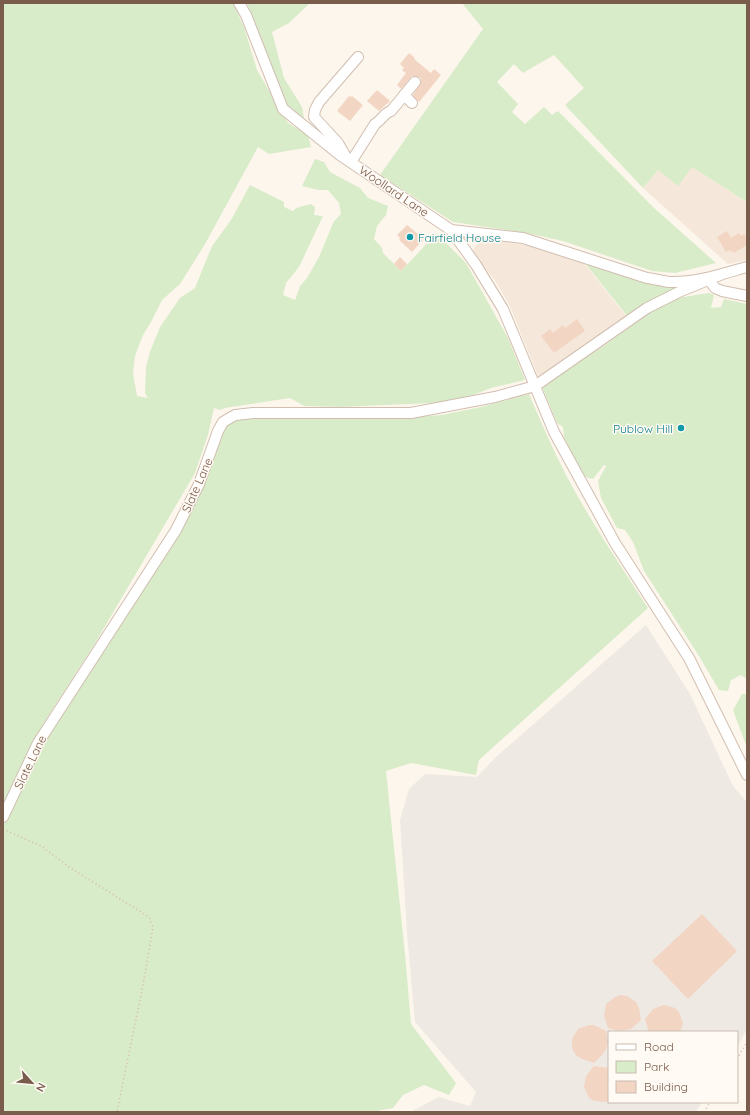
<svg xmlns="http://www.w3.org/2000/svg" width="750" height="1115" font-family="Quicksand,sans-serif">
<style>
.residential{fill:#f5e8da}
.industrial{fill:#efe9e4}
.green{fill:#d8ecc9}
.building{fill:#f3d5c3}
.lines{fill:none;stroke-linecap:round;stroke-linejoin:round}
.minor-casing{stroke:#d1beb0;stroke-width:12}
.path{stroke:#d9b8a5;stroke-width:1.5;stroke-dasharray:1 3;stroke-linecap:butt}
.minor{stroke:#fff;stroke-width:10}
.culture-dot{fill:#0f9aa8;stroke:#fffaf3;stroke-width:1.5}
.labels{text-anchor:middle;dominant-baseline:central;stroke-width:3;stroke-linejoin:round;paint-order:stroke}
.street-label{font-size:12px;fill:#7a5c4d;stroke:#fffaf3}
.culture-label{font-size:12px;fill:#0d838f;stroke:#fffaf3;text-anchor:start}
</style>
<rect width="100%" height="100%" fill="#fdf6ec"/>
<g class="residential">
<path d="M 692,167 L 747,202 L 747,260 L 728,264 L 643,188 L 658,170 Z"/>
<path d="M 486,238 L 535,247 L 583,262 L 627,317 L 578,353 L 538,376 L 509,304 L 494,279 L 473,254 L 474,247 L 478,243 Z"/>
</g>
<path class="industrial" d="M 646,625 L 690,694 L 733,786 L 747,802 L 747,1029 L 737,1047 L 737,1032 L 609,1032 L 609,1102 L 702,1102 L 696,1112 L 410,1112 L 439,1097 L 470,1106 L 476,1092 L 415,1022 L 407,933 L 400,820 L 409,789 L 425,774 L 477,777 L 496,757 Z"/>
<g class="green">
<path d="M 3,3 L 233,3 L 244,27 L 257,70 L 288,123 L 308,135 L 311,147 L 269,154 L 258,147 L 205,244 L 180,284 L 162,300 L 151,322 L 143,335 L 135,356 L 133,373 L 137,396 L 148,398 L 145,393 L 146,367 L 150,352 L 160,327 L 180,298 L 195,288 L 212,246 L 231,220 L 250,185 L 284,202 L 284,207 L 293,211 L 296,208 L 311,204 L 315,207 L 314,215 L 323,216 L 299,267 L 286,283 L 283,295 L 295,300 L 300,286 L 307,278 L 319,257 L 334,221 L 341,214 L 339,203 L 328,190 L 318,190 L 302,186 L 315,159 L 324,162 L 330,172 L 360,188 L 368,198 L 388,206 L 386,215 L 377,226 L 374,239 L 382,248 L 383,253 L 401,271 L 434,236 L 443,240 L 466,263 L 508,338 L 525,380 L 491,388 L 455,402 L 340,407 L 304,406 L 290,398 L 225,408 L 220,410 L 214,408 L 208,435 L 195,473 L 94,645 L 45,721 L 32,744 L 3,807 Z"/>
<path d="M 247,3 L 310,3 L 289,23 L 272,32 L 284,78 L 302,107 L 304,118 L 289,110 L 283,98 Z"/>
<path d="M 462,3 L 747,3 L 747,202 L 692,167 L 678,186 L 658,170 L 643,188 L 565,105 L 584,88 L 554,55 L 523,73 L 514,64 L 497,82 L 518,104 L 512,112 L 525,124 L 544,107 L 552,115 L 558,111 L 653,207 L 716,263 L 675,273 L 652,271 L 563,241 L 526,233 L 453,222 L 380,175 L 483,29 Z"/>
<path d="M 584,262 L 680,286 L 628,317 Z"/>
<path d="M 709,293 L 714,295 L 711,308 L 721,307 L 724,299 L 747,304 L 747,679 L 741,675 L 731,680 L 728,691 L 719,690 L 699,656 L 644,571 L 633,542 L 625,530 L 617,528 L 601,498 L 598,481 L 606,466 L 604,465 L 593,479 L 588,478 L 581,473 L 564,437 L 563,427 L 557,423 L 543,389 L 546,382 L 602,347 L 651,312 L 677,298 Z"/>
<path d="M 529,394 C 541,422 553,450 567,477 C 591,522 620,565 648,608 L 479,760 L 476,775 L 411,763 L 386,771 L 405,954 L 411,1024 L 456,1083 L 449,1095 L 424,1085 L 403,1095 L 393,1108 L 377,1111 L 377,1112 L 3,1112 L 3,826 L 42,746 L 179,532 L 222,433 L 226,425 L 238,418 L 413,417 L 442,415 L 481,407 Z"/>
<path d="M 742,694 L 747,694 L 747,748 L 733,710 Z"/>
</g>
<g class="building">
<path d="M 409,53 L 415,58 L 414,59 L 431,73 L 434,69 L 441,75 L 419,102 L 413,95 L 421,83 L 421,79 L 419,77 L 412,76 L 401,89 L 397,85 L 406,73 L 402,70 L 404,68 L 400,64 Z"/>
<path d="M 377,90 L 390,101 L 379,111 L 367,101 Z"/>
<path d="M 349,96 L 351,97 L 352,96 L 363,105 L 350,121 L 337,111 Z"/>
<path d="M 407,225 L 424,239 L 412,252 L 399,240 L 400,238 L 397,235 Z"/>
<path d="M 727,231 L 731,238 L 739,233 L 741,236 L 744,234 L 747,238 L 747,245 L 734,253 L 733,251 L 730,252 L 730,250 L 726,252 L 717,237 Z"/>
<path d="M 400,257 L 407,264 L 401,271 L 394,264 Z"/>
<path d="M 577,319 L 585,331 L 554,353 L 541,336 L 550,329 L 553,333 L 563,325 L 565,328 Z"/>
<path d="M 702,914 L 737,951 L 688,999 L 652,961 Z"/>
<path d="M 621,995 L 627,996 L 636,1002 L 639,1008 L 641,1020 L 631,1029 L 620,1031 L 608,1028 L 604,1016 L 606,1004 L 615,997 Z"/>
<path d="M 664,1005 L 675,1008 L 679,1012 L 683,1023 L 680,1032 L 649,1032 L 645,1019 L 653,1009 Z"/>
<path d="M 589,1025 L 594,1025 L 606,1031 L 608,1043 L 606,1049 L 603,1054 L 594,1063 L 582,1059 L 577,1056 L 573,1051 L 572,1045 L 572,1039 L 578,1029 Z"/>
<path d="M 594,1066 L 609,1068 L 609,1101 L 605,1102 L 594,1101 L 589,1098 L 584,1087 L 586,1076 Z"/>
</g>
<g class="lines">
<g class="minor-casing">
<g id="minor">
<path d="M 239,3 L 246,15 L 283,109 L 340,155 L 451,230 L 523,238 L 647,278 C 655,279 662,281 669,282 C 696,283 722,274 747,267"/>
<path d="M 404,95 L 412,103"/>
<path d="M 346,157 L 338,143 L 314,117 L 315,110 L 319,102 L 358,57"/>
<path d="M 351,162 L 375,124 C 382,120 384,113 391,111 L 415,82"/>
<path d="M 451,230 L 476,265 L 503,309 L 554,432 L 615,543 L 689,658 L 747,775"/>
<path d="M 709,280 L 715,288 L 722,291 L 747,296"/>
<path d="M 3,817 L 38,743 L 176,530 L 199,484 L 218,431 L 223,422 L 235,415 L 253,413 L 411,413 L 495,397 L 535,386 L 647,308 L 681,291 L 720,275"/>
</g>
</g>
<g class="path">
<path d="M 3,829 L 41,846 L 69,867 L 149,917 L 153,927 L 143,985 L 117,1112"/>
<path d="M 737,1059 L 747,1042"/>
<path d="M 704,1112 L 710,1102"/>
</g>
<use href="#minor" class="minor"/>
</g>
<g class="culture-dot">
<circle cx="410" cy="237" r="4"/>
<circle cx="681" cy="428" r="4"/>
</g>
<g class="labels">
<g class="street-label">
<text transform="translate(394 191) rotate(34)">Woollard Lane</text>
<text transform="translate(197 485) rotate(-66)">Slate Lane</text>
<text transform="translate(30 762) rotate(-64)">Slate Lane</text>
</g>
<g class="culture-label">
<text x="418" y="237">Fairfield House</text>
<text x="673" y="428" text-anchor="end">Publow Hill</text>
</g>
</g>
<rect width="750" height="1115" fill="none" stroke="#7a5c4d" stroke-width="8"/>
<rect x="608" y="1031" width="130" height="72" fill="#fffaf3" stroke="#cabbb1"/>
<rect x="616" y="1044" width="20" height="6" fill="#ffffff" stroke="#cabbb1"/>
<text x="644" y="1051" font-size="12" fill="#7a5c4d">Road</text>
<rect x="616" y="1061" width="20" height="12" fill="#d8ecc9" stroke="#cabbb1"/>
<text x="644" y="1071" font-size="12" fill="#7a5c4d">Park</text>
<rect x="616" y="1081" width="20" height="12" fill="#f3d5c3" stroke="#cabbb1"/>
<text x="644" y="1091" font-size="12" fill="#7a5c4d">Building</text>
<g transform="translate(32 1083) rotate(117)" stroke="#fffaf3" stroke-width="3" paint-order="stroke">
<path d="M0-3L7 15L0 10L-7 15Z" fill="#7a5c4d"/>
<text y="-6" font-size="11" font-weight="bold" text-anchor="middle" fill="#7a5c4d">N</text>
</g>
</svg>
